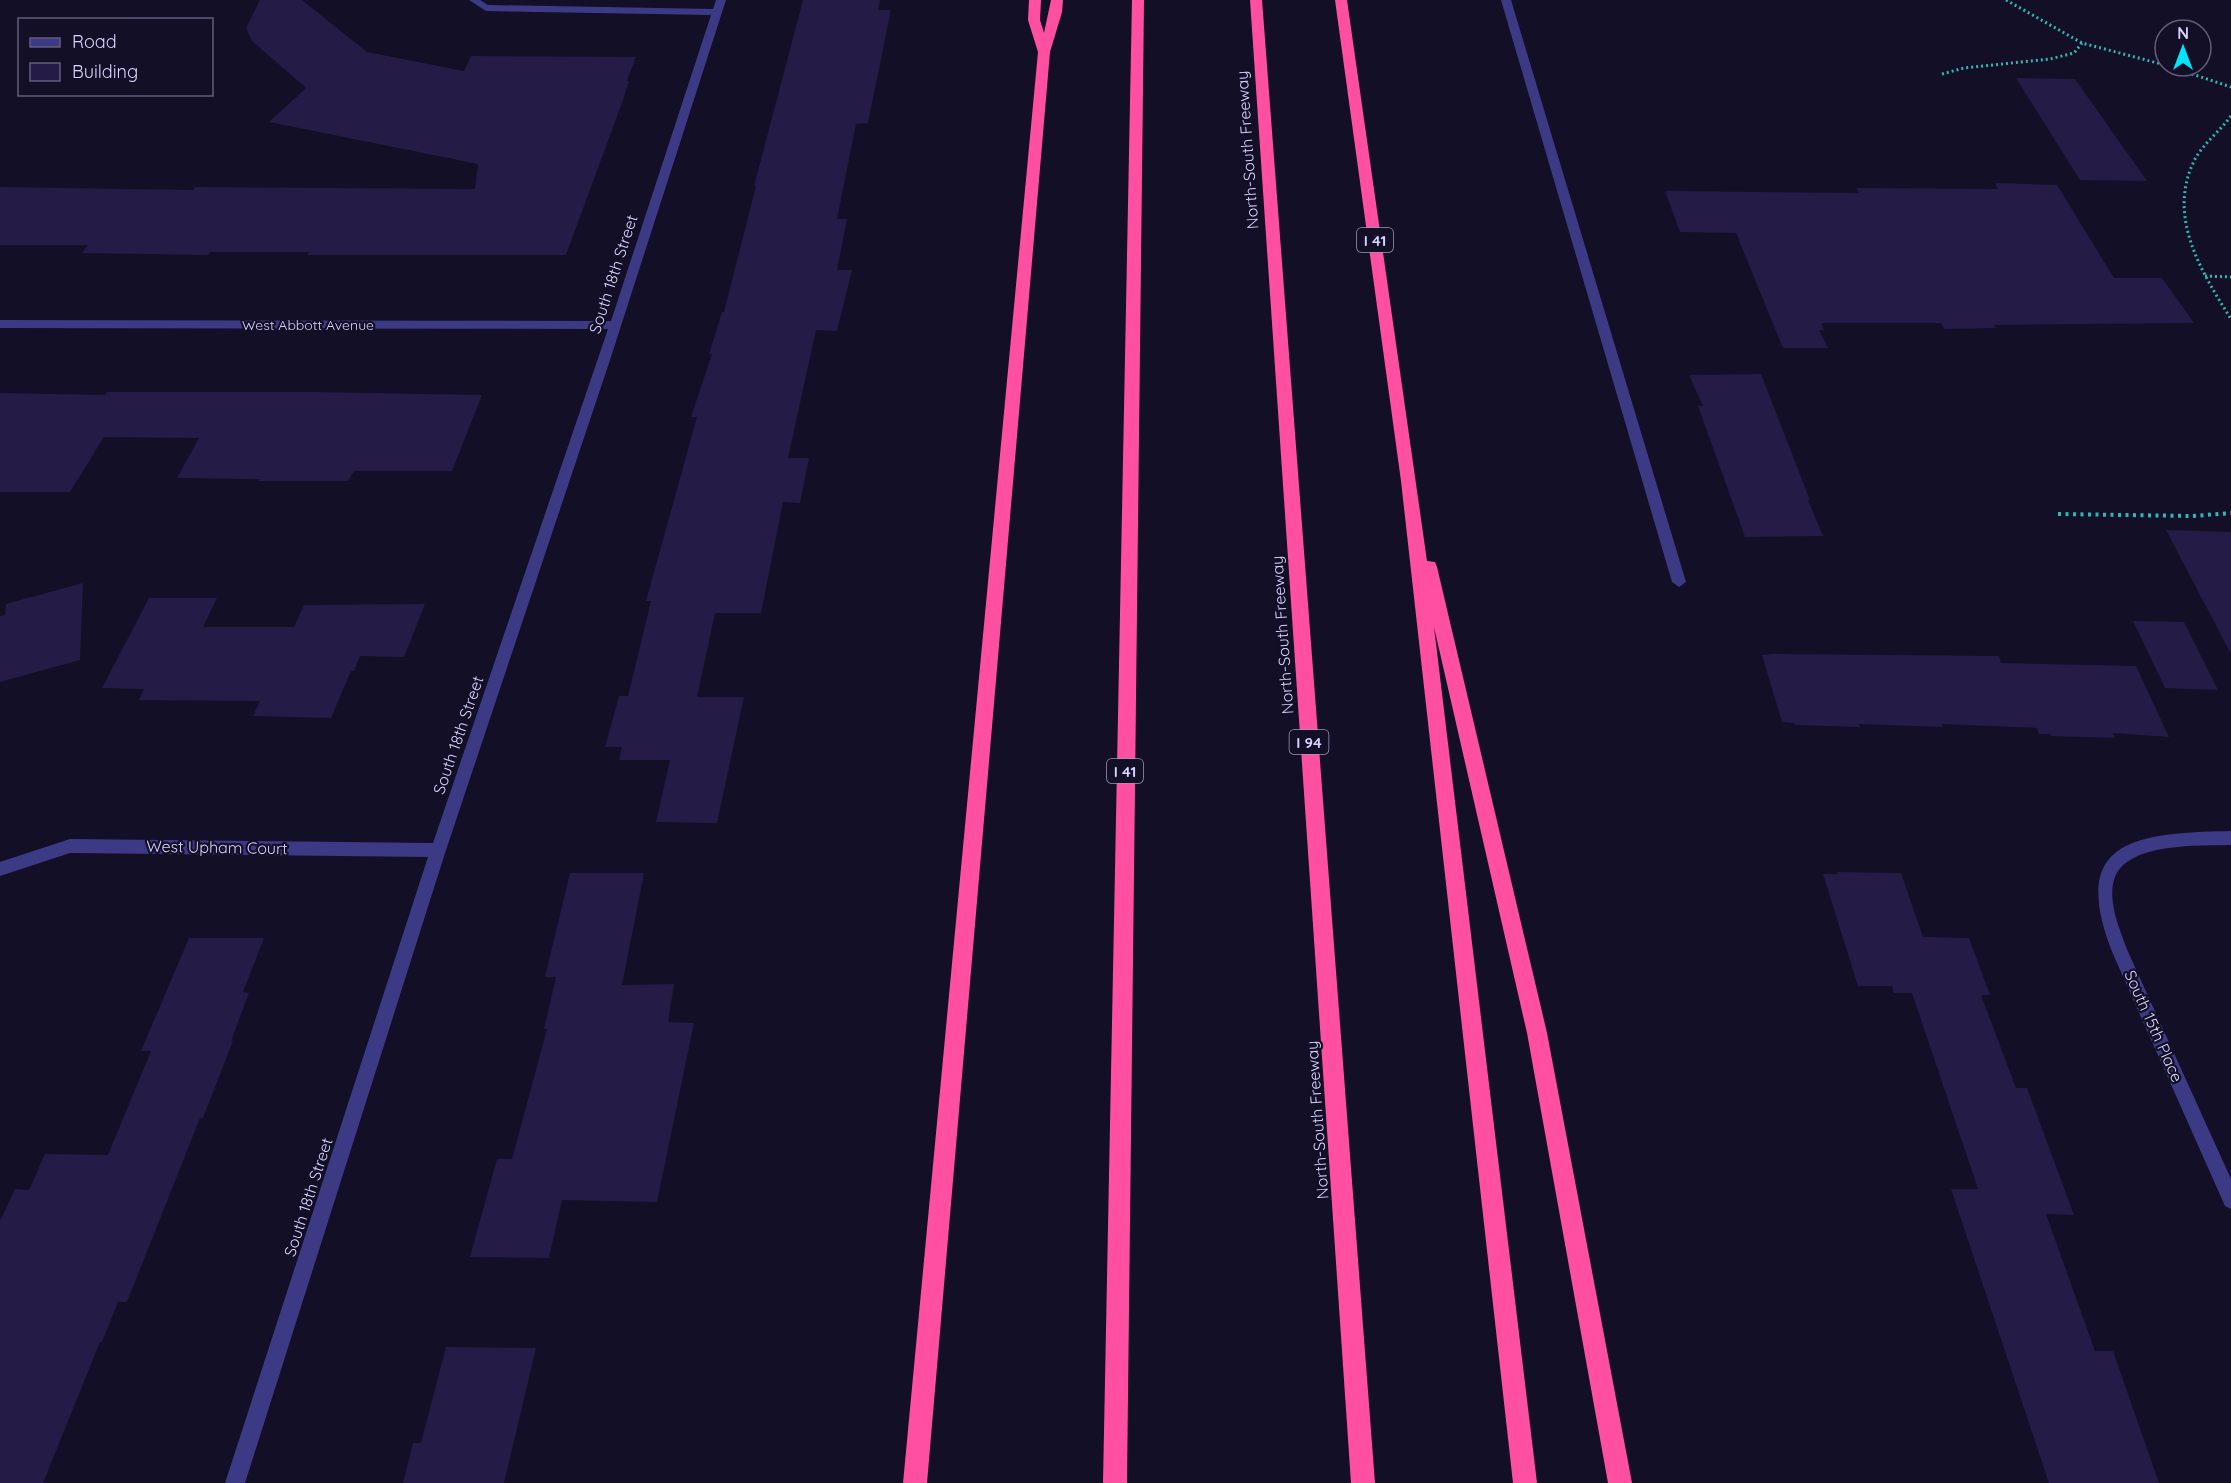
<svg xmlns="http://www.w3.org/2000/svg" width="2231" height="1483" font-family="Quicksand,sans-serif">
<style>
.building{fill:#241b47}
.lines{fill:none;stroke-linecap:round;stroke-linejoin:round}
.path-far1{stroke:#2fb8b0;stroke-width:3;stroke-dasharray:2 3;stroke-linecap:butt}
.path{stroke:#2fb8b0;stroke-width:4;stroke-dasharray:3 4.5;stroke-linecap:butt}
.minor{fill:#3d3a85;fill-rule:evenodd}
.highway{fill:#ff4fa3;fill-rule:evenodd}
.labels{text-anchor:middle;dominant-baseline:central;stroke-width:4.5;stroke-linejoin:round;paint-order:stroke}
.far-street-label{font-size:14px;fill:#d9d4ff;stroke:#130f26}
.shield{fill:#130f26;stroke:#9e99be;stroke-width:1.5}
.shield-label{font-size:15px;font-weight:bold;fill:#d9d4ff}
.street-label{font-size:16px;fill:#d9d4ff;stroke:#130f26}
</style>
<rect width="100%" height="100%" fill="#130f26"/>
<g class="building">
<path d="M 260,0 L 302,0 L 367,52 L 464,71 L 471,56 L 636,57 L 627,81 L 629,81 L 623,100 L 566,255 L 307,255 L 309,252 L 210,252 L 208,255 L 82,253 L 88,245 L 0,245 L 0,187 L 193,190 L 195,187 L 475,189 L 478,164 L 269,122 L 306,88 L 252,41 L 246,28 Z"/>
<path d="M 803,0 L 880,0 L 878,10 L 891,10 L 868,123 L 856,124 L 837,219 L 847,219 L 837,270 L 852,270 L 837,331 L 816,330 L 788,458 L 809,458 L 800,503 L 783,502 L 761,613 L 715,613 L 697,697 L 744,697 L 717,823 L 656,822 L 670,760 L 619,760 L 622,747 L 605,747 L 619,696 L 628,696 L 651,601 L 646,601 L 697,417 L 691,417 L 712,354 L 709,354 L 722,312 L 724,312 L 756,186 L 754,186 Z"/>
<path d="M 2016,78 L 2075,79 L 2147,181 L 2080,180 Z"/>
<path d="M 1995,183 L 2057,185 L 2114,278 L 2162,278 L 2194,323 L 1994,325 L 1996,328 L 1944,329 L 1941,323 L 1821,323 L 1824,330 L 1819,330 L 1828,348 L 1783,348 L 1736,233 L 1680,232 L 1665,191 L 1859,193 L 1857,188 L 1998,189 Z"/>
<path d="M 1761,374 L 1810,500 L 1808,500 L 1823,536 L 1745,537 L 1698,406 L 1703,406 L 1689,375 Z"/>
<path d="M 107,392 L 315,392 L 482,395 L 452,471 L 354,471 L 348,481 L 258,481 L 260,479 L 177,478 L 199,438 L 104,437 L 70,492 L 0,492 L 0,393 L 105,395 Z"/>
<path d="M 2166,530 L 2231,532 L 2231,654 Z"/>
<path d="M 83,583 L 80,660 L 0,682 L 0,616 L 5,615 L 6,604 Z"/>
<path d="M 149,598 L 217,598 L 203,627 L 294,627 L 304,605 L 425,604 L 404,657 L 360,656 L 354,671 L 351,671 L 331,718 L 253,716 L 260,701 L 139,700 L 144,689 L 102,688 Z"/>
<path d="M 2133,621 L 2184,622 L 2218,690 L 2165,688 Z"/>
<path d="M 1772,654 L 1999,656 L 2001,663 L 2136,666 L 2169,737 L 2113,733 L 2115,738 L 2051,736 L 2050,734 L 2039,734 L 2037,728 L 1942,724 L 1943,727 L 1859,724 L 1860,727 L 1795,725 L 1794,723 L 1782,722 L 1762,655 Z"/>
<path d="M 1837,872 L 1901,873 L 1923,937 L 1969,938 L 1990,995 L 1981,995 L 2016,1088 L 2027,1088 L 2074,1215 L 2046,1214 L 2095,1351 L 2113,1351 L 2159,1483 L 2049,1483 L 1951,1189 L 1978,1189 L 1912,993 L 1894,993 L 1892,986 L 1858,986 L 1823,874 L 1838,874 Z"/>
<path d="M 570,873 L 644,873 L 622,985 L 674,984 L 668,1022 L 694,1023 L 657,1202 L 562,1200 L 549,1258 L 470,1257 L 497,1159 L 512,1159 L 547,1029 L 544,1029 L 556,977 L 545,977 Z"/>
<path d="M 189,938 L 264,938 L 243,992 L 249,993 L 231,1041 L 233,1041 L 203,1118 L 200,1118 L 127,1302 L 118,1302 L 102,1342 L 100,1342 L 43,1483 L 0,1483 L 0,1221 L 15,1189 L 29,1190 L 45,1154 L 108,1155 L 151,1051 L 141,1051 Z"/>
<path d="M 446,1347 L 536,1348 L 504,1483 L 403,1483 L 413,1443 L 421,1443 Z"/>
</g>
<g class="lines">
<g class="path-far1">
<path d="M 2006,0 L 2082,43 L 2165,65"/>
<path d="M 2168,66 L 2231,87"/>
<path d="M 1942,74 L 1964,68 L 2050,59 L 2074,53 L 2082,43"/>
<path d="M 2231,116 C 2220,131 2204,143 2195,159 C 2166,216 2201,271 2231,319"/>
<path d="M 2205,276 L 2231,277"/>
</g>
<path class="path" d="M 2058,514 L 2193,516 L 2231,513"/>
<g class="minor">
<path d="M 469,0 L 480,0 L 488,5 L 713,9 L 716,0 L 726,0 L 610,360 L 446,850 L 245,1483 L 225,1483 L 428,857 L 70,853 L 0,876 L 0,862 L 70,839 L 433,843 L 608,329 L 0,328 L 0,320 L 611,321 L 711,15 L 486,11 Z"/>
<path d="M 1501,0 L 1511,0 L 1686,582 L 1679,587 L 1672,582 Z"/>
<path d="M 2231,831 L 2231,845 C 2200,846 2129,842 2115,877 C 2106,900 2121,933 2129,954 L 2231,1179 L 2231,1209 L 2225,1206 L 2113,954 C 2067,839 2136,833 2231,831 Z"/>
</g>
<g class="highway">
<path d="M 1029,0 L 1041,0 L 1040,20 L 1044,33 L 1051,0 L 1063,0 L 1062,12 L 1050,52 L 927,1483 L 903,1483 L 1038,52 L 1028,20 Z"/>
<path d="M 1132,0 L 1144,0 L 1127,1483 L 1103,1483 Z"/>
<path d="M 1250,0 L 1262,0 L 1375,1483 L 1351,1483 Z"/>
<path d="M 1335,0 L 1347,0 L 1427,561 L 1435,562 L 1437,567 L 1547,1033 L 1632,1483 L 1608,1483 L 1527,1033 L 1434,627 L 1537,1483 L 1513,1483 L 1401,481 Z"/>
</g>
</g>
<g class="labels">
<g class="far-street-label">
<text x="308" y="325">West Abbott Avenue</text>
</g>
<g class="shield">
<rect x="1357" y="228" width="36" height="24" rx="4.5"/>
<rect x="1289.5" y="730" width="39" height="24" rx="4.5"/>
<rect x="1107" y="759" width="36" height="24" rx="4.5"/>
</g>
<g class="shield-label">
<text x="1375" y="240">I 41</text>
<text x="1309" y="742">I 94</text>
<text x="1125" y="771">I 41</text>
</g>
<g class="street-label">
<text transform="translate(1247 150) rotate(-94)">North-South Freeway</text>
<text transform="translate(613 274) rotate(-72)">South 18th Street</text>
<text transform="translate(1282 635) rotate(-94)">North-South Freeway</text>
<text transform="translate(458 735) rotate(-71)">South 18th Street</text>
<text transform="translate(217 847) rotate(1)">West Upham Court</text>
<text transform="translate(2154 1026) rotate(66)">South 15th Place</text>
<text transform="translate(1317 1120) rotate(-94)">North-South Freeway</text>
<text transform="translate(308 1197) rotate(-72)">South 18th Street</text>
</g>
</g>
<rect x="18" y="18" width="195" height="78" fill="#130f26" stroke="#625e7d" stroke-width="1.5"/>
<rect x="30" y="38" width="30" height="9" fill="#3d3a85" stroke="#625e7d" stroke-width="1.5"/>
<text x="72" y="48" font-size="18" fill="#d9d4ff">Road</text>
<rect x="30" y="63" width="30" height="18" fill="#241b47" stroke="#625e7d" stroke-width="1.5"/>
<text x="72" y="78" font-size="18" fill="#d9d4ff">Building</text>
<g transform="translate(2183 48)"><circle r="28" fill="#130f26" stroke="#625e7d" stroke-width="1.5"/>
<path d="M0-4.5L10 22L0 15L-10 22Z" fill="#00e5ff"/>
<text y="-9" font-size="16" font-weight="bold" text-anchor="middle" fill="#d9d4ff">N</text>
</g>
</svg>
